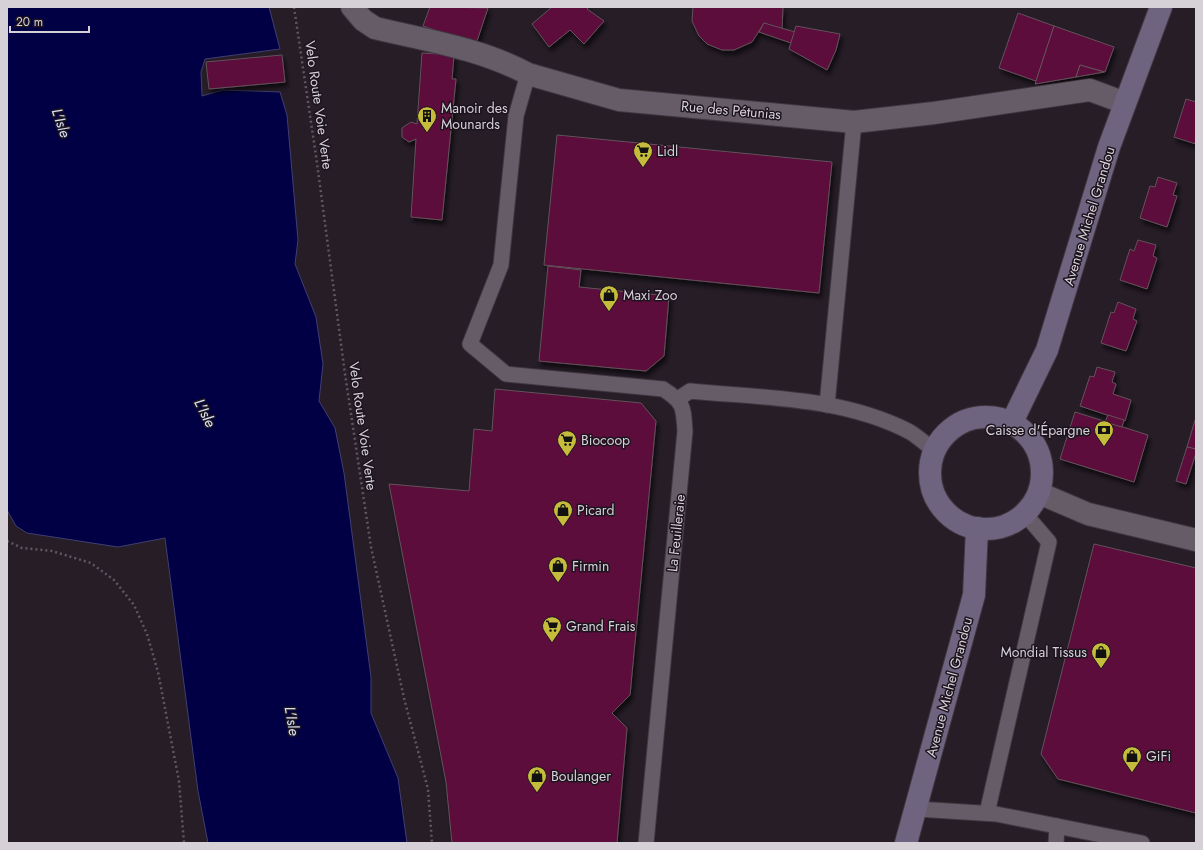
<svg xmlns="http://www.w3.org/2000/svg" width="1203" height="850" font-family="Jost,sans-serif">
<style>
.water{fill:#010045;stroke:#413e71}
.building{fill:#5b083a;stroke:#63535a;filter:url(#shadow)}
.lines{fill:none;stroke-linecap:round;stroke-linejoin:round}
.service-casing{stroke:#3f3740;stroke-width:17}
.minor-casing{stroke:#3f3740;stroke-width:24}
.secondary-casing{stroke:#3f3740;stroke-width:24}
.path{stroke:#605861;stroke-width:2.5;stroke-dasharray:2 3;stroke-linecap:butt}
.service{stroke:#665c68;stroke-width:15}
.minor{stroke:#665c68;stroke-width:22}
.secondary{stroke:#6f647f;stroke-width:22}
.labels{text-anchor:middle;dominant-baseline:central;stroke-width:3;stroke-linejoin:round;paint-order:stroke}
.street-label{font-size:14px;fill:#d6d0d7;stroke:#1c141e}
.poi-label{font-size:14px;fill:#d6d0d7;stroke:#1c141e;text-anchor:start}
.water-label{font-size:15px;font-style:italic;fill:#d6e0f5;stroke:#1c141e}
</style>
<defs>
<filter id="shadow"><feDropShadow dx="2.5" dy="4.5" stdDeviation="2" flood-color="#0009"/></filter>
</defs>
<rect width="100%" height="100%" fill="#261d27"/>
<path class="water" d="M 7,7 L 269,7 L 280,49 L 205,59 L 201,72 L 202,96 L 223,90 L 280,92 L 287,115 L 298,240 L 295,264 L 316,317 L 323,364 L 319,401 L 335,428 L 344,473 L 371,677 L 371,713 L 398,778 L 407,843 L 208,843 L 198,791 L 165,538 L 118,547 L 27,533 L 16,526 L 7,510 Z"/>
<g class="building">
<path d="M 430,7 L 488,8 L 476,44 L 423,26 Z"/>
<path d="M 552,7 L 589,7 L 587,9 L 604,21 L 584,44 L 570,30 L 549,47 L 532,24 Z"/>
<path d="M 783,7 L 782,30 L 764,23 L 752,42 L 734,50 L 722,50 L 707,44 L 699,36 L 692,21 L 693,7 Z"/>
<path d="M 1018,13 L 1054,26 L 1036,81 L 999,68 Z"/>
<path d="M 764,23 L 795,32 L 791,43 L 759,32 Z"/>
<path d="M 796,26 L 840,34 L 836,50 L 827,70 L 789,49 Z"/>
<path d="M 1054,26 L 1114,47 L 1105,72 L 1080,65 L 1076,77 L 1035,84 Z"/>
<path d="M 422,53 L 454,55 L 452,79 L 456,79 L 442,220 L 411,217 L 416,139 L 409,142 L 402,137 L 402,128 L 411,122 L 417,124 Z"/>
<path d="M 282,55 L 285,82 L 209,89 L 206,62 Z"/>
<path d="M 1080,65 L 1104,72 L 1076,77 Z"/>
<path d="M 1186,99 L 1196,102 L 1196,144 L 1174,137 Z"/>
<path d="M 557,135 L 832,162 L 819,293 L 544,265 Z"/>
<path d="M 1158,177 L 1177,183 L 1173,195 L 1177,196 L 1167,227 L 1140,218 L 1150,186 L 1155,187 Z"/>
<path d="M 1138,240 L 1156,245 L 1153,256 L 1157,258 L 1147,289 L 1120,280 L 1130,249 L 1134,251 Z"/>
<path d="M 548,266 L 581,270 L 579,287 L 669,296 L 664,356 L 646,371 L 539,361 Z"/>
<path d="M 1118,302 L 1136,309 L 1133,319 L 1137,321 L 1126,351 L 1101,343 L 1111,312 L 1114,313 Z"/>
<path d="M 1097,367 L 1115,372 L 1112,382 L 1116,384 L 1113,394 L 1131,400 L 1125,421 L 1080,406 L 1090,376 L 1094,377 Z"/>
<path d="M 495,389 L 641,403 L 656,421 L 630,695 L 612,713 L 627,728 L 617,843 L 452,843 L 446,782 L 389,484 L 469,491 L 474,429 L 492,431 Z"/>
<path d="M 1075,412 L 1148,435 L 1134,482 L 1060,459 Z"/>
<path d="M 1108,415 L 1124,420 L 1122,427 L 1105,422 Z"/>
<path d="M 1196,417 L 1196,449 L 1187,447 Z"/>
<path d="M 1187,447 L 1196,449 L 1196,453 L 1186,484 L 1176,481 Z"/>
<path d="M 1094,544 L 1196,568 L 1196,813 L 1058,779 L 1041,754 Z"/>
</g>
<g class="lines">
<g class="service-casing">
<g id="service">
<path d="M 528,74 L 516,116 L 501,265 L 470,344 L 506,374 L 663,389 C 685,403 683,407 685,431 L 646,843"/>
<path d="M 678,399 L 690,391 C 763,398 843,397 910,432 C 918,437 926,444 934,450"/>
<path d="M 827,405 L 854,122"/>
<path d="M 917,809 L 996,814 L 1142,843"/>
<path d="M 987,813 L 1049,542 L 1025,514"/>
<path d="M 1056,843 L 1057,826"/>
</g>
</g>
<g class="minor-casing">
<g id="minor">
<path d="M 352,7 L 363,20 L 375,28 C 426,40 482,49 528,74 L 619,100 L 854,122 L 934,113 L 1090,90 L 1125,103"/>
<path d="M 1039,493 L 1088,514 L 1196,540"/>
</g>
</g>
<g class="secondary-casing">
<g id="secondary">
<circle cx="986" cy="473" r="56"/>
<path d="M 1012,422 L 1047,350 L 1109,147 L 1161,7"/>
<path d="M 906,843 L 974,595 L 977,528"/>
</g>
</g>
<g class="path">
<path d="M 294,7 L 317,163 L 345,374 L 371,547 L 404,698 L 428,789 L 432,843"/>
<path d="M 7,541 L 22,548 L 52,551 L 91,563 L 114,580 L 134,605 L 147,634 L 158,672 L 179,781 L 184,843"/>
</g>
<use href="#service" class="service"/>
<use href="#minor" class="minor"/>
<use href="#secondary" class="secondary"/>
</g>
<defs>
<g id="building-pin" transform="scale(1)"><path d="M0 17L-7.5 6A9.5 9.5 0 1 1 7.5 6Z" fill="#c6bc3c" stroke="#1c141e"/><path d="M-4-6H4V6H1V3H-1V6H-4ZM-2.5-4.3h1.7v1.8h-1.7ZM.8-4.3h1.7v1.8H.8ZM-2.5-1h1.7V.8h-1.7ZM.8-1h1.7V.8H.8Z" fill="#111"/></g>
<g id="supermarket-pin" transform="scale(1)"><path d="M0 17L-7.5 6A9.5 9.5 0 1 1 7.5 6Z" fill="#c6bc3c" stroke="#1c141e"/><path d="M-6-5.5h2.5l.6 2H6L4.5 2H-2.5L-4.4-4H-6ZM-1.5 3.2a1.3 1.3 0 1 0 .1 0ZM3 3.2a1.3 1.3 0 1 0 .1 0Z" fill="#111"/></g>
<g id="shop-pin" transform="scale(1)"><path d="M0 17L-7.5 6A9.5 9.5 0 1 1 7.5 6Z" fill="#c6bc3c" stroke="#1c141e"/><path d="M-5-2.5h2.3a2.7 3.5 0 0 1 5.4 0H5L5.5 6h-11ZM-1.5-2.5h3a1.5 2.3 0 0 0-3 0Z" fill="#111"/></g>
<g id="bank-pin" transform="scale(1)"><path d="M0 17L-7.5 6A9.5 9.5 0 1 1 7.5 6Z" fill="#c6bc3c" stroke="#1c141e"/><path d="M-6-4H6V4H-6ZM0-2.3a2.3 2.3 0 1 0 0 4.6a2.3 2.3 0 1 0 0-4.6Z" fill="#111"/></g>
</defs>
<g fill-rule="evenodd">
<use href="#building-pin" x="427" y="116"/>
<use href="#supermarket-pin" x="643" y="151"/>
<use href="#shop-pin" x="609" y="295"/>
<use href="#bank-pin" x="1104" y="430"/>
<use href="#supermarket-pin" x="567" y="440"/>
<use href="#shop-pin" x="563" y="510"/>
<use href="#shop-pin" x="558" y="566"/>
<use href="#supermarket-pin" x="552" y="626"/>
<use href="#shop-pin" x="1101" y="652"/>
<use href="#shop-pin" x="1132" y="756"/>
<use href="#shop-pin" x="537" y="776"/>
</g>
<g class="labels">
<g class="street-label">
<text transform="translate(319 105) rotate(82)">Velo Route Voie Verte</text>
<text transform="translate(731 110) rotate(5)">Rue des Pétunias</text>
<text transform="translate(1089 216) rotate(-73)">Avenue Michel Grandou</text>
<text transform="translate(363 426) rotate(82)">Velo Route Voie Verte</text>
<text transform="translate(676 533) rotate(-84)">La Feuilleraie</text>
<text transform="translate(949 687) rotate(-75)">Avenue Michel Grandou</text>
</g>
<g class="poi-label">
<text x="441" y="108">Manoir des<tspan x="441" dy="16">Mounards</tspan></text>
<text x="657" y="151">Lidl</text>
<text x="623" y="295">Maxi Zoo</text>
<text x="1090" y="430" text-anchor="end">Caisse d'Épargne</text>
<text x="581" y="440">Biocoop</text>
<text x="577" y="510">Picard</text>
<text x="572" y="566">Firmin</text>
<text x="566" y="626">Grand Frais</text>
<text x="1087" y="652" text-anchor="end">Mondial Tissus</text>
<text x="1146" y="756">GiFi</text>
<text x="551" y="776">Boulanger</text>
</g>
<g class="water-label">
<text transform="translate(61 123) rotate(71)">L'Isle</text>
<text transform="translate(205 413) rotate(63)">L'Isle</text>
<text transform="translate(292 721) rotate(80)">L'Isle</text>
</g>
</g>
<rect width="1203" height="850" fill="none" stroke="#d6d0d7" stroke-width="16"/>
<path d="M10 26v6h79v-6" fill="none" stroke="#d6d0d7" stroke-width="2"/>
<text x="16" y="26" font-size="12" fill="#d6d0d7" stroke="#1c141e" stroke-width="3" paint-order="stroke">20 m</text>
</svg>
